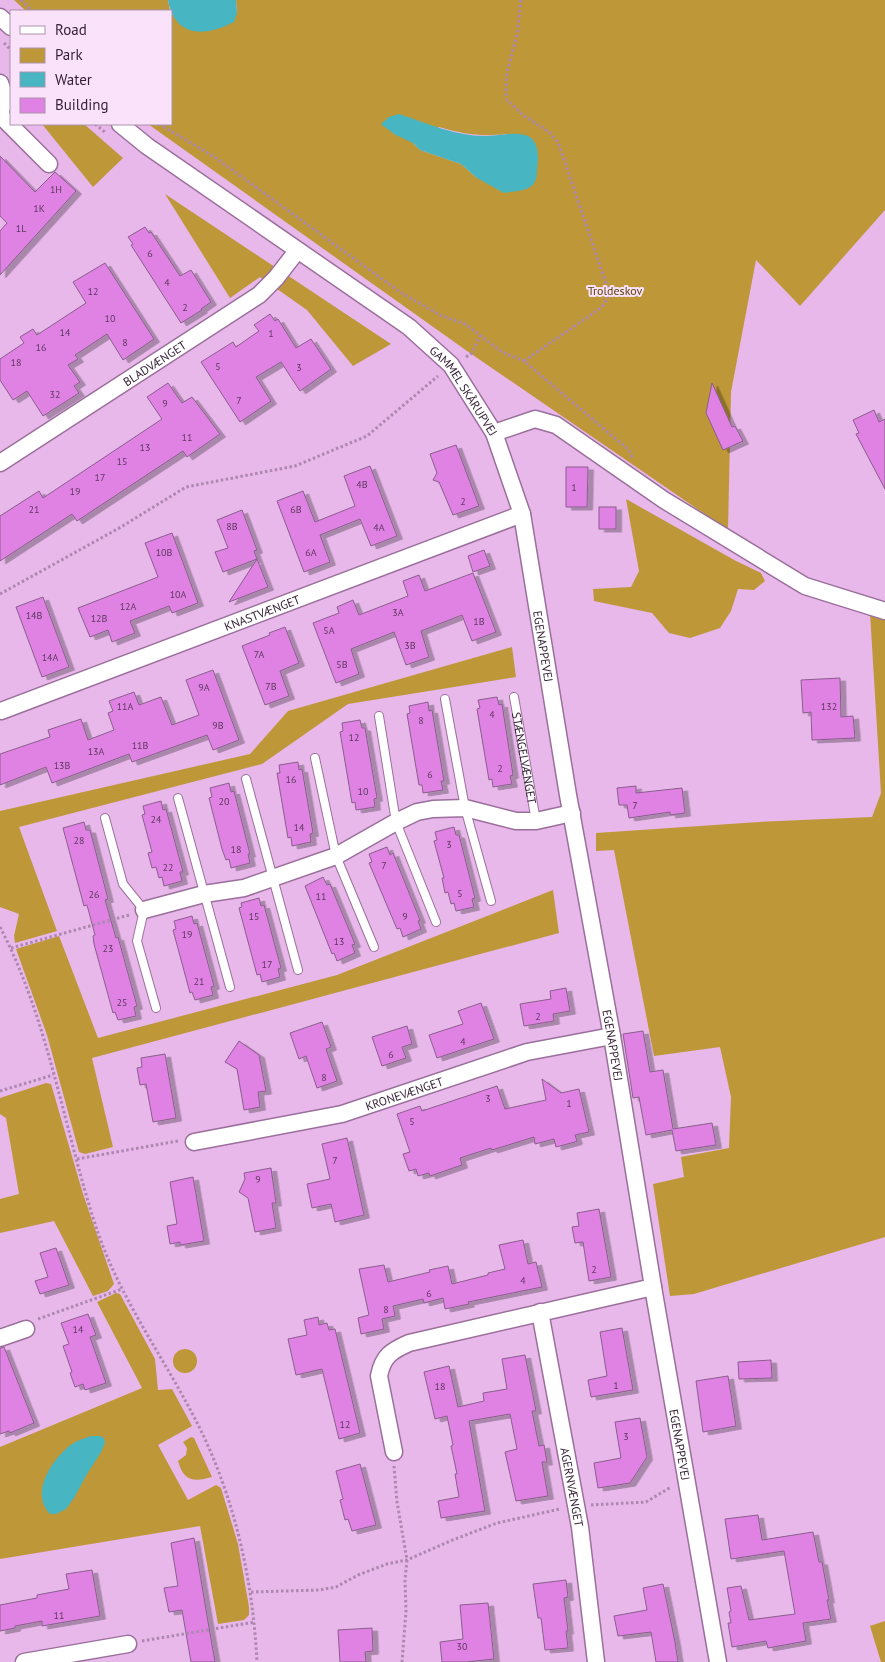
<svg xmlns="http://www.w3.org/2000/svg" width="885" height="1662" font-family="'PT Sans',sans-serif">
<style>
.green{fill:#be9738;fill-rule:evenodd}
.water{fill:#47b5c2}
.building{fill:#df82e4;stroke:#895e8b;filter:url(#shadow)}
.lines{fill:none;stroke-linecap:round;stroke-linejoin:round}
.service-casing{stroke:#9b6f9c;stroke-width:10}
.minor-casing{stroke:#9b6f9c;stroke-width:19}
.path{stroke:#ad87af;stroke-width:3;stroke-dasharray:2.5 2.5;stroke-linecap:butt}
.service{stroke:#fff;stroke-width:8}
.minor{stroke:#fff;stroke-width:16}
.labels{text-anchor:middle;dominant-baseline:central;stroke-width:4;stroke-linejoin:round;paint-order:stroke}
.number-label{font-size:10px;fill:#5d385e}
.park-label{font-size:12px;fill:#5c4507;stroke:#fae2fb}
.street-label{font-size:12px;fill:#321f32;stroke:#fae2fb}
</style>
<defs>
<filter id="shadow"><feDropShadow dx="5.5" dy="3" stdDeviation="0" flood-color="#0004"/></filter>
</defs>
<rect width="100%" height="100%" fill="#e7b8e9"/>
<g class="green">
<path d="M 14,0 L 168,0 L 170,11 L 26,11 Z"/>
<path d="M 236,0 L 885,0 L 885,210 L 800,306 L 756,260 L 731,392 L 728,530 L 467,351 L 148,124 L 171,124 L 171,13 L 179,22 L 237,13 ZM 439,127 C 463,134 481,137 507,134 L 477,178 L 461,164 L 420,150 L 413,143 Z"/>
<path d="M 42,124 L 84,124 L 123,158 L 93,187 Z"/>
<path d="M 165,194 L 391,344 L 353,366 L 307,310 L 260,277 L 230,298 Z"/>
<path d="M 626,499 L 736,561 L 761,573 L 765,581 L 754,590 L 738,589 L 731,611 L 720,628 L 690,638 L 669,633 L 652,613 L 594,601 L 593,589 L 631,587 L 639,571 Z"/>
<path d="M 870,613 L 885,618 L 885,1237 L 694,1294 L 670,1296 L 653,1184 L 684,1177 L 681,1157 L 729,1148 L 731,1097 L 720,1047 L 654,1056 L 614,850 L 596,851 L 596,833 L 759,822 L 872,817 L 881,793 Z"/>
<path d="M 512,647 L 516,677 L 348,704 L 262,764 L 19,827 L 57,931 L 15,943 L 14,936 L 19,914 L 0,907 L 0,811 L 250,754 L 288,711 Z"/>
<path d="M 553,890 L 559,933 L 92,1058 L 113,1147 L 85,1154 L 79,1152 L 47,1035 L 16,949 L 59,936 L 98,1038 L 337,975 Z"/>
<path d="M 46,1083 L 51,1084 L 83,1194 L 114,1284 L 108,1291 L 93,1296 L 54,1221 L 0,1233 L 0,1199 L 19,1194 L 6,1118 L 0,1114 L 0,1098 Z"/>
<path d="M 116,1293 L 120,1294 L 155,1359 L 158,1390 L 172,1389 L 192,1426 L 158,1445 L 188,1500 L 216,1485 L 221,1488 L 238,1544 L 249,1607 L 249,1615 L 244,1620 L 218,1624 L 200,1526 L 0,1559 L 0,1447 L 142,1388 L 97,1302 Z"/>
<circle cx="185" cy="1361" r="12"/>
<path d="M 191,1437 L 194,1438 L 212,1477 C 194,1482 184,1482 178,1461 L 186,1455 L 187,1448 L 183,1442 Z"/>
<path d="M 885,1621 L 885,1662 L 881,1662 L 870,1626 Z"/>
</g>
<g class="water">
<path d="M 168,0 L 236,0 L 237,13 L 234,22 C 205,37 175,38 168,0 Z"/>
<path d="M 399,114 C 426,123 456,136 485,136 C 497,136 521,130 531,138 C 540,146 538,160 537,171 C 537,192 521,190 504,193 L 477,178 L 461,164 L 420,150 L 413,143 L 394,134 L 381,124 L 389,117 Z"/>
<path d="M 91,1436 L 100,1436 L 104,1438 L 105,1443 L 101,1452 L 87,1474 L 74,1498 L 66,1509 L 56,1514 L 50,1514 C 31,1494 49,1464 66,1449 C 73,1442 82,1439 91,1436 Z"/>
</g>
<g class="building">
<path d="M 0,156 L 35,192 L 55,172 L 76,191 L 0,275 L 0,231 L 7,223 L 0,216 Z"/>
<path d="M 145,227 L 149,233 L 151,232 L 180,276 L 191,270 L 211,302 L 201,309 L 202,310 L 181,323 L 131,245 L 133,244 L 128,237 Z"/>
<path d="M 105,263 L 154,339 L 123,360 L 107,334 L 75,355 L 78,359 L 68,365 L 80,382 L 74,386 L 79,393 L 43,416 L 27,391 L 13,400 L 0,380 L 0,359 L 24,343 L 20,337 L 33,329 L 37,335 L 86,303 L 73,282 Z"/>
<path d="M 270,314 L 275,321 L 278,319 L 296,348 L 311,339 L 331,369 L 300,391 L 281,362 L 256,377 L 271,401 L 240,422 L 201,362 L 233,342 L 236,347 L 259,331 L 254,325 Z"/>
<path d="M 168,383 L 182,403 L 192,397 L 220,434 L 187,457 L 183,451 L 77,521 L 72,514 L 0,561 L 0,516 L 39,491 L 43,498 L 162,419 L 147,397 Z"/>
<path d="M 712,383 L 732,427 L 735,426 L 743,441 L 723,450 L 706,413 Z"/>
<path d="M 874,410 L 879,422 L 885,419 L 885,489 L 856,434 L 859,433 L 853,420 Z"/>
<path d="M 456,445 L 479,506 L 453,515 L 439,482 L 433,480 L 437,473 L 430,454 Z"/>
<path d="M 370,466 L 397,536 L 371,546 L 360,519 L 320,535 L 330,562 L 304,572 L 277,501 L 303,491 L 315,522 L 355,506 L 344,476 Z"/>
<path d="M 566,467 L 588,467 L 587,507 L 566,507 Z"/>
<rect x="599" y="507" width="17" height="22"/>
<path d="M 242,510 L 257,550 L 254,551 L 257,559 L 223,572 L 215,552 L 228,548 L 217,520 Z"/>
<path d="M 172,533 L 198,603 L 172,613 L 169,606 L 130,621 L 135,633 L 112,642 L 108,630 L 90,637 L 78,608 L 158,577 L 145,543 Z"/>
<path d="M 484,550 L 490,566 L 473,572 L 468,556 Z"/>
<path d="M 257,559 L 268,587 L 229,602 Z"/>
<path d="M 473,573 L 496,632 L 472,641 L 462,615 L 421,631 L 429,657 L 406,665 L 394,632 L 351,649 L 359,674 L 336,683 L 313,623 L 339,613 L 337,607 L 353,600 L 359,615 L 408,596 L 403,581 L 419,575 L 425,591 Z"/>
<path d="M 43,597 L 69,667 L 42,677 L 16,607 Z"/>
<path d="M 285,627 L 299,663 L 280,671 L 289,696 L 265,705 L 242,646 L 270,635 L 269,633 Z"/>
<path d="M 213,670 L 239,740 L 213,750 L 207,735 L 132,762 L 129,754 L 52,783 L 46,767 L 0,785 L 0,754 L 50,737 L 48,730 L 81,719 L 88,740 L 114,730 L 108,713 L 113,711 L 109,701 L 134,692 L 139,705 L 161,697 L 172,725 L 199,715 L 186,680 Z"/>
<path d="M 840,678 L 841,717 L 853,716 L 855,738 L 812,740 L 811,712 L 803,713 L 801,680 Z"/>
<path d="M 497,697 L 499,705 L 502,704 L 513,775 L 510,776 L 512,784 L 493,787 L 492,779 L 489,780 L 477,709 L 480,708 L 478,700 Z"/>
<path d="M 428,702 L 429,711 L 432,710 L 444,781 L 441,781 L 443,790 L 423,793 L 422,785 L 419,785 L 407,714 L 410,713 L 409,706 Z"/>
<path d="M 360,720 L 362,728 L 365,728 L 377,798 L 374,799 L 375,807 L 356,810 L 355,802 L 352,803 L 340,732 L 343,731 L 342,723 Z"/>
<path d="M 298,762 L 299,770 L 302,769 L 313,833 L 310,834 L 311,842 L 292,846 L 291,837 L 288,838 L 277,773 L 280,773 L 279,765 Z"/>
<path d="M 229,783 L 231,792 L 234,791 L 250,854 L 248,854 L 250,863 L 231,868 L 229,859 L 226,860 L 222,849 L 209,798 L 212,797 L 210,788 Z"/>
<path d="M 636,786 L 636,793 L 682,788 L 685,813 L 670,815 L 670,812 L 629,818 L 627,805 L 619,805 L 617,788 Z"/>
<path d="M 161,801 L 163,810 L 166,809 L 183,872 L 180,872 L 182,881 L 164,886 L 162,877 L 159,878 L 156,867 L 152,868 L 148,853 L 152,852 L 142,815 L 145,814 L 143,806 Z"/>
<path d="M 84,822 L 86,830 L 90,830 L 108,899 L 105,900 L 116,938 L 118,937 L 137,1006 L 134,1007 L 136,1016 L 118,1020 L 115,1012 L 113,1013 L 94,944 L 93,936 L 95,935 L 87,905 L 84,906 L 63,828 Z"/>
<path d="M 454,827 L 456,835 L 459,835 L 475,898 L 472,899 L 474,907 L 456,911 L 454,903 L 451,904 L 448,892 L 445,893 L 442,878 L 444,878 L 434,841 L 437,840 L 435,832 Z"/>
<path d="M 387,847 L 390,855 L 393,853 L 420,920 L 418,921 L 421,929 L 403,937 L 400,928 L 397,929 L 369,863 L 372,862 L 369,854 Z"/>
<path d="M 323,877 L 327,885 L 330,884 L 355,944 L 352,945 L 355,953 L 337,961 L 334,953 L 332,954 L 305,886 Z"/>
<path d="M 259,898 L 261,906 L 264,905 L 281,968 L 278,969 L 280,977 L 262,982 L 260,974 L 257,975 L 239,908 L 242,907 L 241,903 Z"/>
<path d="M 192,916 L 194,924 L 197,923 L 214,986 L 211,987 L 213,995 L 195,1000 L 192,992 L 190,993 L 173,930 L 176,929 L 174,921 Z"/>
<path d="M 566,988 L 570,1011 L 553,1014 L 554,1021 L 524,1026 L 520,1004 L 551,999 L 550,991 Z"/>
<path d="M 481,1003 L 494,1039 L 437,1058 L 429,1035 L 463,1024 L 458,1011 Z"/>
<path d="M 322,1022 L 331,1047 L 326,1049 L 337,1081 L 317,1088 L 306,1056 L 299,1059 L 290,1033 Z"/>
<path d="M 407,1026 L 412,1044 L 402,1047 L 406,1058 L 382,1066 L 372,1037 Z"/>
<path d="M 643,1031 L 650,1072 L 663,1070 L 673,1129 L 712,1123 L 716,1145 L 676,1151 L 672,1130 L 646,1135 L 639,1097 L 633,1098 L 623,1034 Z"/>
<path d="M 239,1041 L 259,1055 L 266,1091 L 258,1092 L 260,1107 L 244,1110 L 237,1069 L 225,1062 Z"/>
<path d="M 165,1054 L 176,1118 L 153,1122 L 146,1084 L 140,1085 L 137,1068 L 142,1067 L 141,1058 Z"/>
<path d="M 542,1079 L 561,1093 L 579,1089 L 589,1132 L 575,1135 L 577,1141 L 575,1142 L 556,1147 L 554,1139 L 535,1144 L 534,1137 L 492,1150 L 491,1148 L 460,1158 L 462,1165 L 430,1176 L 429,1173 L 418,1176 L 416,1169 L 409,1171 L 403,1154 L 410,1152 L 397,1114 L 420,1106 L 422,1111 L 497,1086 L 505,1109 L 546,1100 Z"/>
<path d="M 347,1138 L 364,1215 L 335,1222 L 331,1204 L 312,1208 L 307,1184 L 330,1179 L 322,1144 Z"/>
<path d="M 271,1168 L 276,1203 L 272,1203 L 276,1228 L 255,1232 L 248,1198 L 239,1192 L 245,1179 L 244,1173 Z"/>
<path d="M 193,1177 L 204,1241 L 180,1245 L 180,1242 L 170,1244 L 167,1226 L 177,1224 L 170,1182 Z"/>
<path d="M 599,1209 L 611,1277 L 589,1281 L 583,1242 L 575,1243 L 572,1227 L 579,1226 L 577,1213 Z"/>
<path d="M 523,1240 L 528,1264 L 536,1262 L 542,1287 L 468,1302 L 469,1304 L 445,1309 L 443,1298 L 424,1303 L 423,1299 L 393,1306 L 395,1316 L 382,1319 L 384,1329 L 361,1334 L 358,1318 L 369,1315 L 359,1269 L 384,1265 L 388,1282 L 430,1272 L 429,1270 L 448,1266 L 452,1284 L 488,1275 L 488,1273 L 505,1269 L 499,1245 Z"/>
<path d="M 56,1248 L 69,1285 L 40,1294 L 35,1281 L 48,1277 L 40,1253 Z"/>
<path d="M 88,1314 L 96,1335 L 90,1337 L 106,1383 L 85,1390 L 83,1384 L 75,1387 L 70,1373 L 72,1372 L 63,1346 L 69,1344 L 61,1323 Z"/>
<path d="M 318,1317 L 319,1325 L 327,1323 L 329,1330 L 335,1329 L 360,1433 L 339,1439 L 322,1369 L 296,1375 L 288,1339 L 307,1335 L 304,1320 Z"/>
<path d="M 622,1328 L 633,1390 L 591,1397 L 588,1380 L 607,1376 L 600,1332 Z"/>
<path d="M 4,1347 L 34,1423 L 10,1433 L 9,1431 L 0,1434 L 0,1348 Z"/>
<path d="M 525,1355 L 536,1411 L 532,1411 L 539,1446 L 544,1445 L 547,1462 L 542,1462 L 548,1496 L 516,1501 L 505,1452 L 517,1449 L 510,1414 L 469,1421 L 485,1511 L 441,1518 L 438,1501 L 459,1497 L 455,1474 L 457,1474 L 451,1446 L 453,1445 L 447,1416 L 435,1419 L 424,1372 L 449,1366 L 458,1407 L 484,1401 L 483,1393 L 507,1389 L 502,1359 Z"/>
<path d="M 771,1360 L 772,1378 L 739,1379 L 738,1362 Z"/>
<path d="M 728,1376 L 736,1426 L 703,1432 L 696,1381 Z"/>
<path d="M 640,1418 L 647,1457 L 630,1483 L 598,1488 L 594,1463 L 621,1458 L 615,1422 Z"/>
<path d="M 360,1464 L 376,1525 L 352,1531 L 348,1519 L 345,1520 L 340,1500 L 343,1499 L 336,1471 Z"/>
<path d="M 758,1515 L 762,1540 L 813,1532 L 819,1562 L 822,1562 L 829,1600 L 827,1600 L 831,1619 L 803,1623 L 806,1641 L 768,1648 L 766,1641 L 732,1647 L 728,1623 L 731,1623 L 729,1612 L 731,1611 L 727,1588 L 741,1586 L 749,1620 L 795,1614 L 784,1551 L 731,1559 L 725,1519 Z"/>
<path d="M 194,1538 L 207,1616 L 215,1662 L 191,1662 L 182,1610 L 169,1612 L 164,1588 L 178,1586 L 171,1543 Z"/>
<path d="M 92,1570 L 100,1616 L 42,1626 L 42,1621 L 15,1626 L 15,1628 L 0,1631 L 0,1605 L 37,1598 L 37,1595 L 69,1589 L 66,1574 Z"/>
<path d="M 566,1580 L 568,1597 L 564,1598 L 568,1631 L 566,1631 L 568,1648 L 545,1650 L 541,1618 L 538,1618 L 533,1584 Z"/>
<path d="M 663,1584 L 675,1642 L 678,1662 L 656,1662 L 651,1632 L 618,1636 L 614,1616 L 647,1610 L 643,1588 Z"/>
<path d="M 488,1603 L 494,1659 L 466,1662 L 442,1662 L 440,1642 L 463,1639 L 460,1605 Z"/>
<path d="M 372,1628 L 373,1651 L 365,1652 L 366,1662 L 340,1662 L 338,1630 Z"/>
</g>
<g class="lines">
<g class="service-casing">
<g id="service">
<path id="s1" d="M 514,697 L 536,821"/>
<path d="M 445,699 L 465,808 L 491,901"/>
<path d="M 379,716 L 396,822 L 436,922"/>
<path d="M 315,758 L 336,856 L 374,947"/>
<path d="M 246,779 L 298,970"/>
<path d="M 178,798 L 230,987"/>
<path d="M 105,818 L 123,884 L 144,910 L 137,941 L 156,1008"/>
</g>
</g>
<g class="minor-casing">
<g id="minor">
<path d="M 0,17 L 11,27"/>
<path d="M 0,83 L 5,97 L 0,115"/>
<path d="M 0,115 L 49,164"/>
<path id="s2" d="M 120,124 L 147,146 L 409,327 L 451,365 L 494,433 L 522,514 L 568,795 L 612,1036 L 653,1287 L 718,1662"/>
<path d="M 494,433 L 535,419 L 556,425 L 664,500 L 805,586 L 885,611"/>
<path id="s3" d="M 0,463 L 259,295 L 276,278 L 297,251"/>
<path id="s4" d="M 1,711 L 522,514"/>
<path d="M 144,910 L 204,894 L 244,888 L 336,856 L 396,822 L 417,812 L 433,809 L 465,808 L 516,821 L 536,821 L 572,813"/>
<path id="s5" d="M 194,1142 L 342,1114 L 527,1052 L 612,1036"/>
<path id="s6" d="M 540,1312 L 580,1527 L 596,1662"/>
<path d="M 0,1338 L 26,1329"/>
<path d="M 394,1452 L 379,1376 C 383,1356 391,1351 409,1343 L 653,1287"/>
<path d="M 24,1662 L 128,1644"/>
</g>
</g>
<g class="path">
<path d="M 21,0 L 32,11"/>
<path d="M 521,0 L 517,35 L 507,72 L 506,93 L 507,100 L 523,115 L 549,132 L 558,142 L 608,289 L 607,299 L 602,307 L 524,361"/>
<path d="M 4,43 L 11,50"/>
<path d="M 95,124 L 106,133"/>
<path d="M 159,124 L 213,156 L 400,292 L 440,315 L 465,324 L 502,352 L 524,361 L 629,450 L 632,458"/>
<path d="M 466,357 L 472,353 L 480,336"/>
<path d="M 0,594 L 121,527 L 186,487 L 295,466 L 367,436 L 438,376"/>
<path d="M 0,927 C 49,1021 64,1130 97,1230 C 122,1304 171,1367 204,1437 C 237,1508 253,1584 257,1662"/>
<path d="M 11,948 L 129,915"/>
<path d="M 0,1091 L 53,1075"/>
<path d="M 77,1159 L 178,1141"/>
<path d="M 38,1319 L 122,1289"/>
<path d="M 394,1466 L 397,1502 L 407,1560 L 405,1580 L 406,1611 L 402,1662"/>
<path d="M 591,1505 L 646,1502 L 671,1487"/>
<path d="M 251,1592 L 319,1590 L 336,1587 L 358,1575 L 387,1564 L 407,1560 L 450,1541 L 497,1523 L 560,1509"/>
<path d="M 142,1641 L 255,1622"/>
</g>
<use href="#service" class="service"/>
<use href="#minor" class="minor"/>
</g>
<g class="labels">
<g class="number-label">
<text x="56" y="189">1H</text>
<text x="39" y="208">1K</text>
<text x="21" y="228">1L</text>
<text x="150" y="253">6</text>
<text x="167" y="282">4</text>
<text x="93" y="291">12</text>
<text x="185" y="307">2</text>
<text x="110" y="318">10</text>
<text x="65" y="332">14</text>
<text x="271" y="333">1</text>
<text x="125" y="342">8</text>
<text x="41" y="347">16</text>
<text x="16" y="362">18</text>
<text x="218" y="366">5</text>
<text x="299" y="367">3</text>
<text x="55" y="394">32</text>
<text x="239" y="400">7</text>
<text x="165" y="403">9</text>
<text x="187" y="437">11</text>
<text x="145" y="447">13</text>
<text x="122" y="461">15</text>
<text x="100" y="477">17</text>
<text x="362" y="484">4B</text>
<text x="574" y="487">1</text>
<text x="75" y="491">19</text>
<text x="463" y="501">2</text>
<text x="34" y="509">21</text>
<text x="296" y="509">6B</text>
<text x="232" y="526">8B</text>
<text x="379" y="527">4A</text>
<text x="164" y="552">10B</text>
<text x="311" y="552">6A</text>
<text x="178" y="594">10A</text>
<text x="128" y="606">12A</text>
<text x="398" y="612">3A</text>
<text x="34" y="615">14B</text>
<text x="99" y="618">12B</text>
<text x="479" y="621">1B</text>
<text x="329" y="630">5A</text>
<text x="410" y="645">3B</text>
<text x="259" y="654">7A</text>
<text x="50" y="657">14A</text>
<text x="342" y="664">5B</text>
<text x="271" y="686">7B</text>
<text x="204" y="687">9A</text>
<text x="125" y="706">11A</text>
<text x="829" y="706">132</text>
<text x="492" y="714">4</text>
<text x="421" y="720">8</text>
<text x="218" y="725">9B</text>
<text x="354" y="737">12</text>
<text x="140" y="745">11B</text>
<text x="96" y="751">13A</text>
<text x="62" y="765">13B</text>
<text x="500" y="768">2</text>
<text x="430" y="774">6</text>
<text x="291" y="779">16</text>
<text x="363" y="791">10</text>
<text x="224" y="801">20</text>
<text x="635" y="805">7</text>
<text x="156" y="819">24</text>
<text x="299" y="827">14</text>
<text x="79" y="840">28</text>
<text x="449" y="844">3</text>
<text x="236" y="849">18</text>
<text x="384" y="865">7</text>
<text x="168" y="867">22</text>
<text x="460" y="893">5</text>
<text x="94" y="894">26</text>
<text x="321" y="896">11</text>
<text x="254" y="916">15</text>
<text x="405" y="916">9</text>
<text x="187" y="934">19</text>
<text x="339" y="941">13</text>
<text x="108" y="948">23</text>
<text x="267" y="964">17</text>
<text x="199" y="981">21</text>
<text x="122" y="1002">25</text>
<text x="538" y="1016">2</text>
<text x="463" y="1041">4</text>
<text x="391" y="1054">6</text>
<text x="324" y="1077">8</text>
<text x="488" y="1098">3</text>
<text x="569" y="1103">1</text>
<text x="412" y="1121">5</text>
<text x="335" y="1160">7</text>
<text x="258" y="1179">9</text>
<text x="594" y="1269">2</text>
<text x="523" y="1280">4</text>
<text x="429" y="1293">6</text>
<text x="386" y="1309">8</text>
<text x="78" y="1329">14</text>
<text x="616" y="1385">1</text>
<text x="440" y="1386">18</text>
<text x="345" y="1424">12</text>
<text x="626" y="1436">3</text>
<text x="59" y="1615">11</text>
<text x="462" y="1646">30</text>
</g>
<g class="park-label">
<text x="615" y="290">Troldeskov</text>
</g>
<g class="street-label">
<text stroke="none"><textPath href="#s3" startOffset="184">BLADVÆNGET</textPath></text>
<text stroke="none"><textPath href="#s2" startOffset="438">GAMMEL SKÅRUPVEJ</textPath></text>
<text stroke="none"><textPath href="#s4" startOffset="279">KNASTVÆNGET</textPath></text>
<text stroke="none"><textPath href="#s2" startOffset="710">EGENAPPEVEJ</textPath></text>
<text stroke="none"><textPath href="#s1" startOffset="62">STÆNGELVÆNGET</textPath></text>
<text stroke="none"><textPath href="#s2" startOffset="1115">EGENAPPEVEJ</textPath></text>
<text stroke="none"><textPath href="#s5" startOffset="216">KRONEVÆNGET</textPath></text>
<text stroke="none"><textPath href="#s2" startOffset="1520">EGENAPPEVEJ</textPath></text>
<text stroke="none"><textPath href="#s6" startOffset="178">AGERNVÆNGET</textPath></text>
</g>
</g>
<rect x="10" y="10" width="162" height="115" fill="#fae2fb" stroke="#aa94ab"/>
<rect x="20" y="26" width="25" height="8" fill="#ffffff" stroke="#aa94ab"/>
<text x="55" y="35" font-size="15" fill="#321f32">Road</text>
<rect x="20" y="48" width="25" height="15" fill="#be9738" stroke="#aa94ab"/>
<text x="55" y="60" font-size="15" fill="#321f32">Park</text>
<rect x="20" y="72" width="25" height="15" fill="#47b5c2" stroke="#aa94ab"/>
<text x="55" y="85" font-size="15" fill="#321f32">Water</text>
<rect x="20" y="98" width="25" height="15" fill="#df82e4" stroke="#aa94ab"/>
<text x="55" y="110" font-size="15" fill="#321f32">Building</text>
</svg>
